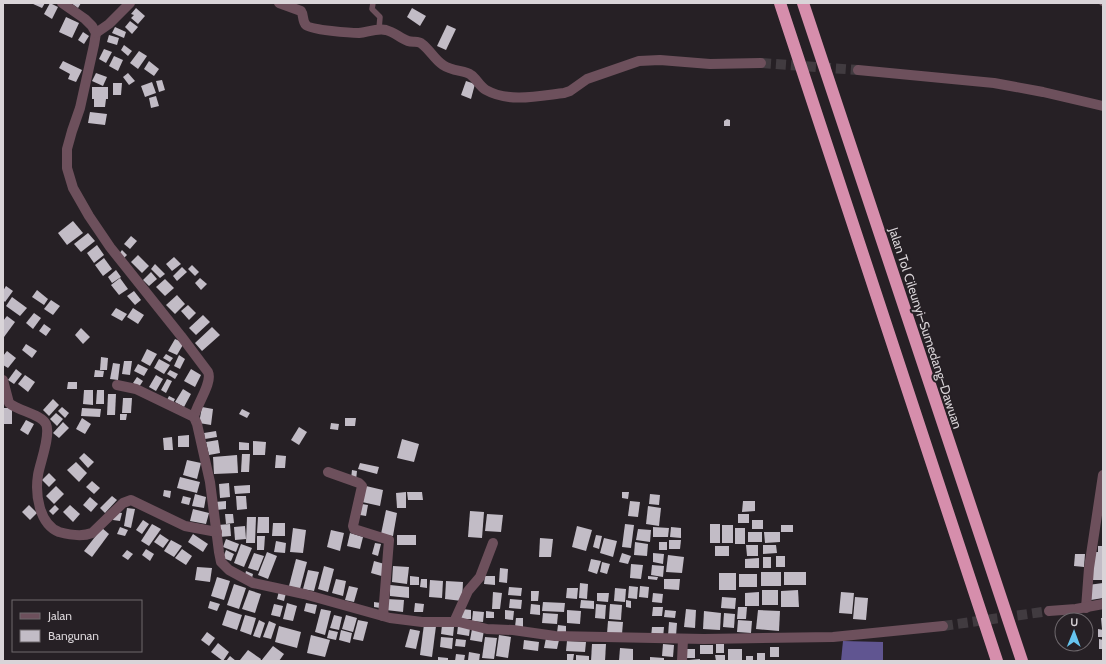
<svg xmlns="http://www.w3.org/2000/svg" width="1106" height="664" font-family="Cabin,sans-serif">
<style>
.water{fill:#605591}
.building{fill:#c2bcc6}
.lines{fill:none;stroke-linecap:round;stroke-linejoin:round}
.minor-tunnel{stroke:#413b40;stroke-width:10;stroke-dasharray:10 5;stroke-linecap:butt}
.service{stroke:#6d505c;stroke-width:5.5}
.minor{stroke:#6d505c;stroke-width:10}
.motorway{stroke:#d68eac;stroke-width:12}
.labels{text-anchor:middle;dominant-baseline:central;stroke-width:4;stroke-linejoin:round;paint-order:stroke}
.street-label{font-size:13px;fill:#d9d4d8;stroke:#262025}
</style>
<rect width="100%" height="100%" fill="#262025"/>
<path class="water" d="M 843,641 L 883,642 L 883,661 L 841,661 Z"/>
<g class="building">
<path d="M 31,3 L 45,3 L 42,8 Z"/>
<path d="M 50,3 L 58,7 L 52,19 L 44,14 Z"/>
<path d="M 71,3 L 81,3 L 78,8 Z"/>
<path d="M 136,8 L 145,16 L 138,24 L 131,18 L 134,15 L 131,14 Z"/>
<path d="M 412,8 L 426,16 L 420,26 L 407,17 Z"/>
<path d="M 66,17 L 79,23 L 72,38 L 59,32 Z"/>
<path d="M 130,21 L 138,27 L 132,34 L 125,27 Z"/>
<path d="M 447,25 L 456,29 L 446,50 L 437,46 Z"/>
<path d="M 115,27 L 126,32 L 124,38 L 112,33 Z"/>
<path d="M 83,32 L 89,36 L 84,44 L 78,40 Z"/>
<path d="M 109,35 L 119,38 L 117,45 L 107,42 Z"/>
<path d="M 124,45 L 132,51 L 128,56 L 121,50 Z"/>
<path d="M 104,49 L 112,52 L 106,63 L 99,59 Z"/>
<path d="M 139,51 L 147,56 L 138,69 L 130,63 Z"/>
<path d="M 114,56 L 123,60 L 118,71 L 109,66 Z"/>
<path d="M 63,61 L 82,70 L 76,82 L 68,79 L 70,74 L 59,68 Z"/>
<path d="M 149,61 L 159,69 L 154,76 L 144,69 Z"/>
<path d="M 96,73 L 107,77 L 103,86 L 92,81 Z"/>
<path d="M 128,73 L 135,81 L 129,85 L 123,77 Z"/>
<path d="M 162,80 L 165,90 L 159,92 L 156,81 Z"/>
<path d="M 466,81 L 475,84 L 471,99 L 461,95 Z"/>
<path d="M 152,82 L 156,93 L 145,97 L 141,86 Z"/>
<path d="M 113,83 L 122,83 L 121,95 L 113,95 Z"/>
<path d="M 92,87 L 108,87 L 108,99 L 106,99 L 105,107 L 94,107 L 94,99 L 92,99 Z"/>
<path d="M 156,96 L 159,106 L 151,108 L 149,98 Z"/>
<path d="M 90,112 L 107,114 L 105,125 L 88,123 Z"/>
<path d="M 727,119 L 730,120 L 730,126 L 724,126 L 724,121 Z"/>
<path d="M 73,221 L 83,233 L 67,245 L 58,233 Z"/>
<path d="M 88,233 L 95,241 L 81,252 L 74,244 Z"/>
<path d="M 131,236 L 137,241 L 130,249 L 124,244 Z"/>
<path d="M 97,245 L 104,255 L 94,263 L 87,253 Z"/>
<path d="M 122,250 L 127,255 L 124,258 L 119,254 Z"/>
<path d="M 138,255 L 149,266 L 142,273 L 131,262 Z"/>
<path d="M 174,257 L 181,264 L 172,271 L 166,264 Z"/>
<path d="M 104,258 L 112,269 L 103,276 L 95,265 Z"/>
<path d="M 155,264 L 165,274 L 160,278 L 151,269 Z"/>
<path d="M 192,265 L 199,272 L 195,276 L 188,269 Z"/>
<path d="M 182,267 L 187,272 L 177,281 L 173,276 Z"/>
<path d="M 116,270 L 121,277 L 112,283 L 108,277 Z"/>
<path d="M 151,272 L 157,279 L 149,286 L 143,280 Z"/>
<path d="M 120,278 L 128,289 L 119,295 L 111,285 Z"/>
<path d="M 200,278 L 207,284 L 201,290 L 195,283 Z"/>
<path d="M 165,279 L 174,288 L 165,296 L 156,287 Z"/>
<path d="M 6,286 L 13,291 L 5,302 L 3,300 L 3,291 Z"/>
<path d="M 37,290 L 48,299 L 44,305 L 32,297 Z"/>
<path d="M 134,291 L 141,300 L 135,305 L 127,296 Z"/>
<path d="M 177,295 L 185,304 L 175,314 L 166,305 Z"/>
<path d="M 12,297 L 27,308 L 20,316 L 6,306 Z"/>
<path d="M 51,300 L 60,306 L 53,315 L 44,309 Z"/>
<path d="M 188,305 L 196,313 L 189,320 L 181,311 Z"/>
<path d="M 116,308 L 127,314 L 122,321 L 111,315 Z"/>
<path d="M 133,308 L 144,315 L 138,324 L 127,317 Z"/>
<path d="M 34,313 L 41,318 L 33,329 L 26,323 Z"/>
<path d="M 203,315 L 210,322 L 196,335 L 189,328 Z"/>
<path d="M 7,316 L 15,322 L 4,337 L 3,336 L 3,321 Z"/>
<path d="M 44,324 L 51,329 L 46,336 L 39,331 Z"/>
<path d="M 212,327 L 220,335 L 202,351 L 195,343 Z"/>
<path d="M 81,328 L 90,337 L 83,344 L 75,335 Z"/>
<path d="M 175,339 L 184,343 L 177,355 L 168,351 Z"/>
<path d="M 26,344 L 37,351 L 32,358 L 22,350 Z"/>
<path d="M 147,349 L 157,354 L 150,366 L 141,361 Z"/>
<path d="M 7,351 L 16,358 L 8,368 L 3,365 L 3,356 Z"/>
<path d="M 166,354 L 173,358 L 170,362 L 163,358 Z"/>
<path d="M 179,355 L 185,359 L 180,369 L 174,366 Z"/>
<path d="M 101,357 L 108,358 L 107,370 L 100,370 Z"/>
<path d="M 159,359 L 170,365 L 164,374 L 154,368 Z"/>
<path d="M 124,361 L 132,361 L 130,375 L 122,374 Z"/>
<path d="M 113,363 L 120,364 L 118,380 L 110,379 Z"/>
<path d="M 138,364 L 148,369 L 144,376 L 134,371 Z"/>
<path d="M 16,369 L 22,374 L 14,384 L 8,380 Z"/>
<path d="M 191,369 L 201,375 L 195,387 L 184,381 Z"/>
<path d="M 95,370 L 104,371 L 103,377 L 94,377 Z"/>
<path d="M 170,370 L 178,374 L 175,379 L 167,374 Z"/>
<path d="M 25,375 L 35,382 L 28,392 L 18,384 Z"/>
<path d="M 156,375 L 163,379 L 156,391 L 149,387 Z"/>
<path d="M 137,377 L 143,381 L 139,387 L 133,383 Z"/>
<path d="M 167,379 L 172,381 L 166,393 L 161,390 Z"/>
<path d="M 68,382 L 77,382 L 77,389 L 67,389 Z"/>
<path d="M 183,389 L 191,394 L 184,407 L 175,402 Z"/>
<path d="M 84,390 L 93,390 L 93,405 L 83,404 Z"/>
<path d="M 97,390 L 104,390 L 104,404 L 96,404 Z"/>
<path d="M 108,394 L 116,394 L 115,415 L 107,415 Z"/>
<path d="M 169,396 L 175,399 L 173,403 L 167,400 Z"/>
<path d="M 123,398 L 132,398 L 131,413 L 122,413 Z"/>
<path d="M 53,399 L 59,405 L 49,416 L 43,410 Z"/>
<path d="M 62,407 L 69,413 L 65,418 L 58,411 Z"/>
<path d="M 202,407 L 213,409 L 211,425 L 199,423 Z"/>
<rect x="3" y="408" width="9" height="16"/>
<path d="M 82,408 L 101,409 L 100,417 L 81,416 Z"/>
<path d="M 242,409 L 250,413 L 247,418 L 239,414 Z"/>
<path d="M 56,413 L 63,419 L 57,426 L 50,419 Z"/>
<path d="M 120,414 L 127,414 L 126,420 L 120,420 Z"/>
<path d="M 82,418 L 91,424 L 85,434 L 76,429 Z"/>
<path d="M 345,418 L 356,418 L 355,426 L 345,426 Z"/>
<path d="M 26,420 L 34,424 L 28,435 L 20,430 Z"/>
<path d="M 63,422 L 69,428 L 59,438 L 53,433 Z"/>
<path d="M 331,423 L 339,424 L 338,430 L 330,429 Z"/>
<path d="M 299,427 L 307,432 L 299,445 L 291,440 Z"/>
<path d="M 216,431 L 217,437 L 205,439 L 204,433 Z"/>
<path d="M 189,435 L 189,447 L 178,447 L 178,436 Z"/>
<path d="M 172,437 L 173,450 L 164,450 L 163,438 Z"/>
<path d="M 402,439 L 419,444 L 414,462 L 397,458 Z"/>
<path d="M 218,440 L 220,453 L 209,455 L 206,442 Z"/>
<path d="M 253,441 L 266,442 L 265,455 L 253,455 Z"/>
<path d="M 239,442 L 249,443 L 249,450 L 239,450 Z"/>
<path d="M 84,453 L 94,462 L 88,468 L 79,458 Z"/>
<path d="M 242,454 L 250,454 L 249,472 L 241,472 Z"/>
<path d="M 237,455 L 238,473 L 214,474 L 213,457 Z"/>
<path d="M 276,455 L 286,456 L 285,468 L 275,468 Z"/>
<path d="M 187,460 L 201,463 L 197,479 L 183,475 Z"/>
<path d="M 76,462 L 87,473 L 79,482 L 67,470 Z"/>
<path d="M 360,463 L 379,467 L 377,474 L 358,469 Z"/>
<path d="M 352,470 L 357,471 L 356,480 L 351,479 Z"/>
<path d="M 49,473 L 56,480 L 49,487 L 42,480 Z"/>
<path d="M 180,477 L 200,482 L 197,493 L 177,488 Z"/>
<path d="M 92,481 L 100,488 L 94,494 L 86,487 Z"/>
<path d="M 229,483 L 230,497 L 220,498 L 219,484 Z"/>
<path d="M 250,485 L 250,493 L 235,494 L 234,486 Z"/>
<path d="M 56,486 L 64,494 L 54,504 L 46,496 Z"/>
<path d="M 366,486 L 383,490 L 380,506 L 362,502 Z"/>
<path d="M 164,490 L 171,491 L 170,498 L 163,496 Z"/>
<path d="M 406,492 L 406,508 L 397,508 L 396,493 Z"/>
<path d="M 407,492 L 422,492 L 423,500 L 408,500 Z"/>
<path d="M 622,492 L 629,492 L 628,499 L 622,498 Z"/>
<path d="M 195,494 L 206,497 L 204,508 L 192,506 Z"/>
<path d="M 650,494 L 660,495 L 659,505 L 649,504 Z"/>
<path d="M 112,496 L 117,500 L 105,513 L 100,508 Z"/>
<path d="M 183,496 L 191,498 L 189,505 L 181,503 Z"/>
<path d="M 236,496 L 246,496 L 247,509 L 237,510 Z"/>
<path d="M 90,497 L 98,504 L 91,512 L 83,505 Z"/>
<path d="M 226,501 L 226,509 L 216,510 L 215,502 Z"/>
<path d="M 630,501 L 640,502 L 638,517 L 628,516 Z"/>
<path d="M 743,501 L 755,501 L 755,511 L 742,512 Z"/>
<path d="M 362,504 L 368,505 L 366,516 L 360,515 Z"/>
<path d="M 29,505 L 37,513 L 30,520 L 22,512 Z"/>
<path d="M 55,505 L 59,509 L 53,515 L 49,511 Z"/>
<path d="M 70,505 L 80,514 L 73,522 L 63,512 Z"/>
<path d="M 648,506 L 661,508 L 659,526 L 646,524 Z"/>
<path d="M 127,508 L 135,509 L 131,528 L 124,526 Z"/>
<path d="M 193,509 L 209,513 L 206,524 L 190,521 Z"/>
<path d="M 386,510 L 397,513 L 393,536 L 381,534 Z"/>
<path d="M 470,511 L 484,512 L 482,538 L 468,537 Z"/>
<path d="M 114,512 L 122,513 L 120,521 L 113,520 Z"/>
<path d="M 225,514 L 233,514 L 234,523 L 226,524 Z"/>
<path d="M 487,514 L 503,515 L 501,532 L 485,531 Z"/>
<rect x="738" y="514" width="11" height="9"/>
<path d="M 247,517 L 256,517 L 255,543 L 246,543 Z"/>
<path d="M 258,517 L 269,517 L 269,533 L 257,533 Z"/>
<path d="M 143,520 L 149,524 L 142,534 L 136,530 Z"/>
<rect x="752" y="520" width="11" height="9"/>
<path d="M 273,523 L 285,523 L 285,536 L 272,536 Z"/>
<path d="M 152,524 L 161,529 L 149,546 L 141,541 Z"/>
<path d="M 230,524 L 231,536 L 219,537 L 218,525 Z"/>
<path d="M 625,524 L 634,525 L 631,548 L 622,547 Z"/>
<rect x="710" y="524" width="10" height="19"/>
<rect x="722" y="525" width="11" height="18"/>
<rect x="781" y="525" width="12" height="7"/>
<path d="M 245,526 L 246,539 L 235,540 L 234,527 Z"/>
<path d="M 577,526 L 592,530 L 586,551 L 572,547 Z"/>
<path d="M 120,527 L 128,530 L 125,536 L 117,534 Z"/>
<path d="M 653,527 L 669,528 L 668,537 L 653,537 Z"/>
<path d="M 671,527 L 681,528 L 681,538 L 670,537 Z"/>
<path d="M 102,528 L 109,534 L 92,557 L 84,551 Z"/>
<path d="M 293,528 L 306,530 L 303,553 L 290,552 Z"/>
<rect x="735" y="528" width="10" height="16"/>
<path d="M 638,529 L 651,530 L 650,542 L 636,540 Z"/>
<path d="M 331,530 L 344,533 L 340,551 L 327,547 Z"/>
<rect x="748" y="532" width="14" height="10"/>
<path d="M 764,532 L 780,532 L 780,542 L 765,543 Z"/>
<path d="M 350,533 L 363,537 L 360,549 L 347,546 Z"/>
<path d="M 160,534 L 169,540 L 163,548 L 154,542 Z"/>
<path d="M 193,534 L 208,544 L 203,552 L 188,542 Z"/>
<rect x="397" y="535" width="19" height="10"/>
<path d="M 596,535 L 602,536 L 599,549 L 593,547 Z"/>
<path d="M 257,536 L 265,536 L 264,550 L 257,550 Z"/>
<path d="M 540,538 L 553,539 L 551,557 L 539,557 Z"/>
<path d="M 604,538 L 617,541 L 613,557 L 600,553 Z"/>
<path d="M 226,539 L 239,544 L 236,552 L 223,547 Z"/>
<path d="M 171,540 L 182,546 L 174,557 L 164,551 Z"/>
<path d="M 669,540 L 681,540 L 680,549 L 669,549 Z"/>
<path d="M 276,541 L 286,543 L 285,553 L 274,552 Z"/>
<path d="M 635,542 L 648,544 L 647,556 L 634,555 Z"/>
<rect x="659" y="542" width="8" height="8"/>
<path d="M 375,543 L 381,544 L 378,556 L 372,554 Z"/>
<path d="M 241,544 L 252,548 L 244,567 L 234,563 Z"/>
<path d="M 746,545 L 758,545 L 758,556 L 747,556 Z"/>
<path d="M 763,545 L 776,545 L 777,553 L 763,554 Z"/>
<rect x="715" y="546" width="14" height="10"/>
<path d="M 1098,546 L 1103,546 L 1103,580 L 1093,580 L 1093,552 L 1098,552 Z"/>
<path d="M 146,549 L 154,554 L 150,561 L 142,555 Z"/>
<path d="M 182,549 L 192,556 L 186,565 L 175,558 Z"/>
<path d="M 127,550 L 133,554 L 128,560 L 122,556 Z"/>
<path d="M 226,550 L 234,554 L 231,561 L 223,558 Z"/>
<path d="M 267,552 L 277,556 L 268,579 L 258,575 Z"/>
<path d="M 254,553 L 264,556 L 258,571 L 248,568 Z"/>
<path d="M 622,553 L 631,556 L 628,564 L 619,562 Z"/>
<path d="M 653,553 L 664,554 L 663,564 L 653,562 Z"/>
<path d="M 1075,554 L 1085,554 L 1084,567 L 1074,566 Z"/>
<path d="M 668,555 L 684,557 L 682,573 L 666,572 Z"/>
<rect x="776" y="556" width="9" height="11"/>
<rect x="763" y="557" width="8" height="11"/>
<path d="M 759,558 L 759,568 L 745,568 L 745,559 Z"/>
<path d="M 296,559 L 307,562 L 300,589 L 289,586 Z"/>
<path d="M 591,559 L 601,561 L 597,574 L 588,571 Z"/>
<path d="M 374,561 L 388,565 L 385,577 L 371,573 Z"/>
<path d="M 602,562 L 610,564 L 607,574 L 600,572 Z"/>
<path d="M 631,564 L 643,565 L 641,579 L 630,578 Z"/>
<path d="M 652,565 L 664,566 L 663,577 L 651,575 Z"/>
<path d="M 324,566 L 334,569 L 328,592 L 318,589 Z"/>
<path d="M 393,566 L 409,567 L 407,584 L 392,582 Z"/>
<path d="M 197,567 L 212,568 L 210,582 L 195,580 Z"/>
<path d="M 500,568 L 508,569 L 507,583 L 499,582 Z"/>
<path d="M 308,570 L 319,572 L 314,591 L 303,589 Z"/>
<path d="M 246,571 L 253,574 L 252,578 L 245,575 Z"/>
<rect x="761" y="572" width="20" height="14"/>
<rect x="784" y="572" width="22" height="13"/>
<rect x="719" y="573" width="17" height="17"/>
<rect x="739" y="574" width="18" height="13"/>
<path d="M 410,576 L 419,577 L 419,585 L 410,585 Z"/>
<path d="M 485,576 L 495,576 L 495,585 L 484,584 Z"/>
<path d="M 648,576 L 658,577 L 657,580 L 648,579 Z"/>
<path d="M 217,577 L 230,581 L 224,600 L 211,596 Z"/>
<path d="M 336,579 L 346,581 L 343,596 L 332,593 Z"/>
<path d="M 421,579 L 427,579 L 427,588 L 420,587 Z"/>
<path d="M 664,579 L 680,579 L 679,590 L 664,589 Z"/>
<path d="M 430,580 L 443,581 L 442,598 L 429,597 Z"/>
<path d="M 446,581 L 463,582 L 462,601 L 445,599 Z"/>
<path d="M 580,583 L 588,584 L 587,599 L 579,598 Z"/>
<path d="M 1103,583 L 1103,598 L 1091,600 L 1088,585 Z"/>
<path d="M 234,584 L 246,588 L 239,609 L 227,605 Z"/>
<path d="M 390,585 L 409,587 L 409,598 L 390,596 Z"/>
<path d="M 349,586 L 358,588 L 354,602 L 345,600 Z"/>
<path d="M 629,586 L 638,587 L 637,599 L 628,598 Z"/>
<path d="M 640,586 L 649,587 L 648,598 L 639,597 Z"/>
<path d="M 509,587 L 522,588 L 521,596 L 508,595 Z"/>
<path d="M 567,588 L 578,588 L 577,599 L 566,598 Z"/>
<path d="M 615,588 L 626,589 L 625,602 L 614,601 Z"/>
<path d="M 249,590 L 261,594 L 255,613 L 242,609 Z"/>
<rect x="762" y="590" width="16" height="15"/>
<path d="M 798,590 L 799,607 L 781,607 L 781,591 Z"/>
<path d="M 279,591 L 286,593 L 284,601 L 277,599 Z"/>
<path d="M 531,591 L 539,591 L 538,601 L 531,601 Z"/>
<path d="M 493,592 L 502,593 L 500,609 L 492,609 Z"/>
<path d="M 759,592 L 759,606 L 745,606 L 745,593 Z"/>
<path d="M 841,592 L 854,593 L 852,614 L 839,613 Z"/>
<path d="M 597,593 L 609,593 L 608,602 L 597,601 Z"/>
<path d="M 653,593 L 663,594 L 662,603 L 652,602 Z"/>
<path d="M 722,597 L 736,598 L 735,609 L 721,608 Z"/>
<path d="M 855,597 L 868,598 L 866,620 L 853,619 Z"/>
<path d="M 387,599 L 404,600 L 403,612 L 386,610 Z"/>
<path d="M 510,599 L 522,600 L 521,609 L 509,608 Z"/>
<path d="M 581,600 L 594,601 L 594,609 L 580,608 Z"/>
<path d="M 626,600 L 631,601 L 631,608 L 626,607 Z"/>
<path d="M 210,601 L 220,604 L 217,611 L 208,608 Z"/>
<path d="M 374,602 L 381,603 L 380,608 L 374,607 Z"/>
<path d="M 543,602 L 565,603 L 564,612 L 542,611 Z"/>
<path d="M 287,603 L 297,606 L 293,621 L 283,619 Z"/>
<path d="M 306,603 L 317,605 L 315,614 L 304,611 Z"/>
<path d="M 415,603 L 424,604 L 423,612 L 414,612 Z"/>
<path d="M 274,604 L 283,606 L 280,617 L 271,615 Z"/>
<path d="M 531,604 L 540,605 L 540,615 L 530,614 Z"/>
<path d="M 596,604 L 606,605 L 605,619 L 595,618 Z"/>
<path d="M 610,604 L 622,605 L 621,620 L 609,619 Z"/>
<path d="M 653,607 L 663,607 L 662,616 L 652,616 Z"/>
<path d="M 738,607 L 747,607 L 746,619 L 737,619 Z"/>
<path d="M 321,609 L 331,611 L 325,635 L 315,632 Z"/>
<path d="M 462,609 L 471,610 L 471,619 L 461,619 Z"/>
<path d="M 686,609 L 696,610 L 695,628 L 684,627 Z"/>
<path d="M 227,610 L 242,615 L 237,630 L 222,625 Z"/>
<path d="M 505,610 L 514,611 L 513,620 L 505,619 Z"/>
<path d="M 567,610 L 581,611 L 580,624 L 567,623 Z"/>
<path d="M 665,610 L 676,611 L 675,618 L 664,617 Z"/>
<path d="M 758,610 L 780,611 L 779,631 L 756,629 Z"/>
<path d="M 473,611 L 484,612 L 483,622 L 472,621 Z"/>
<path d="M 486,611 L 494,612 L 494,618 L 486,618 Z"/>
<path d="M 704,611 L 721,613 L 720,630 L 703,629 Z"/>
<path d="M 543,613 L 558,614 L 557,624 L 542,623 Z"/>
<path d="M 724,613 L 735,614 L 734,628 L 723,627 Z"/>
<path d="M 245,615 L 256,618 L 251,635 L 240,631 Z"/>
<path d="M 334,615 L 342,617 L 339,630 L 330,628 Z"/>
<path d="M 346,615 L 357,618 L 353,632 L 342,629 Z"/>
<path d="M 516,618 L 523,618 L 523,627 L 515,627 Z"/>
<path d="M 1101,618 L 1103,618 L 1103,629 L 1102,629 Z"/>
<path d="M 259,620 L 265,623 L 260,638 L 253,636 Z"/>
<path d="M 358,620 L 368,622 L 363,641 L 353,639 Z"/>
<path d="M 738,620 L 752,621 L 751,633 L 737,632 Z"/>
<path d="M 269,621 L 276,624 L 271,639 L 263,637 Z"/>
<path d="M 608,621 L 623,622 L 622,634 L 607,634 Z"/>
<path d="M 669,622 L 677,623 L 676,636 L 668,636 Z"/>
<path d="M 424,624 L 436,626 L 432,657 L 420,655 Z"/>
<path d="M 442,625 L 454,627 L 453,636 L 441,634 Z"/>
<path d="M 558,625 L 566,626 L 566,634 L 557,633 Z"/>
<path d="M 279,626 L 301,632 L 297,648 L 275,642 Z"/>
<path d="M 458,626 L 470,628 L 469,636 L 457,634 Z"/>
<path d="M 652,627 L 664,627 L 663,638 L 651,637 Z"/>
<path d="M 410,629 L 420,631 L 416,649 L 405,647 Z"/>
<path d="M 472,629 L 484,630 L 482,642 L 470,640 Z"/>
<path d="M 1098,629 L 1103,630 L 1103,637 L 1098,637 Z"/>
<path d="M 329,630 L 338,632 L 336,640 L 327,638 Z"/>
<path d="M 341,630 L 352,633 L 350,643 L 339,640 Z"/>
<path d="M 207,632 L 215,638 L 209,646 L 201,640 Z"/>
<path d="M 311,635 L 330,640 L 325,657 L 307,653 Z"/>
<path d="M 499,635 L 511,637 L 508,658 L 496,656 Z"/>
<path d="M 441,637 L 453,638 L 452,649 L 440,647 Z"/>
<path d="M 485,637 L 497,638 L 494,659 L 482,658 Z"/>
<path d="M 546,638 L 559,640 L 557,649 L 544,648 Z"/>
<path d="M 456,639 L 466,640 L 465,647 L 455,646 Z"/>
<path d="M 1099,639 L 1103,640 L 1103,649 L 1099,649 Z"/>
<path d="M 524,640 L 539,642 L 538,651 L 523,649 Z"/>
<path d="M 567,641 L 586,642 L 585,652 L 566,651 Z"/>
<path d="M 218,643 L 229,652 L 223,661 L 211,652 Z"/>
<path d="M 592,644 L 606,644 L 605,661 L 591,661 Z"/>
<path d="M 663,644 L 674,645 L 673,657 L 662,656 Z"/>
<rect x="716" y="644" width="8" height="9"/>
<rect x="700" y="645" width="13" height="9"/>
<path d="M 273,646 L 284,654 L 279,661 L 261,661 Z"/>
<rect x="770" y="647" width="9" height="10"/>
<path d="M 620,648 L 633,649 L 633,661 L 619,661 Z"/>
<rect x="684" y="649" width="11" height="9"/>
<rect x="728" y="649" width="14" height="12"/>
<path d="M 248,650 L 261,659 L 260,661 L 242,661 L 240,660 Z"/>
<path d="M 469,652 L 480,654 L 479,661 L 468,660 Z"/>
<rect x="757" y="653" width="8" height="8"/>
<path d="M 456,654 L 465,655 L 464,661 L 455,661 Z"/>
<path d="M 567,654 L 574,654 L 573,661 L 567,661 Z"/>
<path d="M 576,655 L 589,656 L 589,661 L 576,661 Z"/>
<path d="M 715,655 L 725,655 L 725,661 L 716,661 Z"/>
<path d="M 230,656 L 236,661 L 226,661 Z"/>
<rect x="746" y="656" width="7" height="5"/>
<path d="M 438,657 L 448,658 L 448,661 L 438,661 Z"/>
<path d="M 650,657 L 664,658 L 664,661 L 650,661 Z"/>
<path d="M 700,659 L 700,661 L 689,661 L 689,660 Z"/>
</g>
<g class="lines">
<g class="minor-tunnel">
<path d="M 761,63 L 858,70"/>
<path d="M 943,626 L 1049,611"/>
</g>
<g class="service">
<path d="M 373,3 L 372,9 L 380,17 L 379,29"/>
<path d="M 1102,3 L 1103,3"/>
</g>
<g class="minor">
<path d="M 62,3 L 85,19 L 92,26 L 96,33 L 94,45 L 80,108 L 72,131 L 67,149 L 67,168 L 73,188 L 89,216 L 110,247 L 181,336 L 208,372 C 213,383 196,405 194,417 L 197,424 L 210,482 L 219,552 L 221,562 L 229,570 L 253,583 L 304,594 L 390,618 L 422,622 L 459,622 L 487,629 L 513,630 L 555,636 L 704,639 L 833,637 L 943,626"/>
<path d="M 279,3 L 301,11 C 304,15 302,21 306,25 C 310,30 352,33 359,33 C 368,32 377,28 386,30 C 394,32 400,38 408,41 C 413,43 418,40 422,44 C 430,50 435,60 443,65 C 453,72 465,70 471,75 C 477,79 479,86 486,90 C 509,103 539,96 564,93 L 570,91 L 587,79 L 639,61 L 660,60 L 710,64 L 761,63"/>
<path d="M 96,33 L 109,24 L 130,3"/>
<path d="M 858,70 L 994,83 L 1043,92 L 1103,106"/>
<path d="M 3,380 L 9,403 C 18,411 41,414 46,424 C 51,435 40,463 38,475 C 35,494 39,524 59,532 C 70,535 82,537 92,533 L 123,503 L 131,500 L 185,526 L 217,532"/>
<path d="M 117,385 L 136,389 L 194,417"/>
<path d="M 328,472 L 359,483 L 362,486 L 353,526 L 354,529 L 389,540 L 383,616"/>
<path d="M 1086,608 L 1089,568 L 1103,475"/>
<path d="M 1049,611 L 1076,609 L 1103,604"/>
<path d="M 454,622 L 468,591 L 480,577 L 493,543"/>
<path d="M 682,661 L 683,639"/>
</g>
<g class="motorway">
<path d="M 780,3 L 997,661"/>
<path d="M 803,3 L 1022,661"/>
</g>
</g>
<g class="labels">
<g class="street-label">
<text transform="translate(926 328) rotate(72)">Jalan Tol Cileunyi–Sumedang–Dawuan</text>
</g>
</g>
<rect width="1106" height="664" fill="none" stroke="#d9d4d8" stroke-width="8"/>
<rect x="12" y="600" width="130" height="52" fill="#262025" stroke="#6e686d"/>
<rect x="20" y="613" width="20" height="6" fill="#6d505c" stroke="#6e686d"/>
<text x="48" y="620" font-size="12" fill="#d9d4d8">Jalan</text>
<rect x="20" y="630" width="20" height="12" fill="#c2bcc6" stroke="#6e686d"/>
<text x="48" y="640" font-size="12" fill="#d9d4d8">Bangunan</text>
<g transform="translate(1074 632) rotate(1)"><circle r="19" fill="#262025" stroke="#6e686d"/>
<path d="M0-3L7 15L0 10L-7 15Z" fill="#66c4ef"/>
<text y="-6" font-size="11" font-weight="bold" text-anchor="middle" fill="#d9d4d8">U</text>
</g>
</svg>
